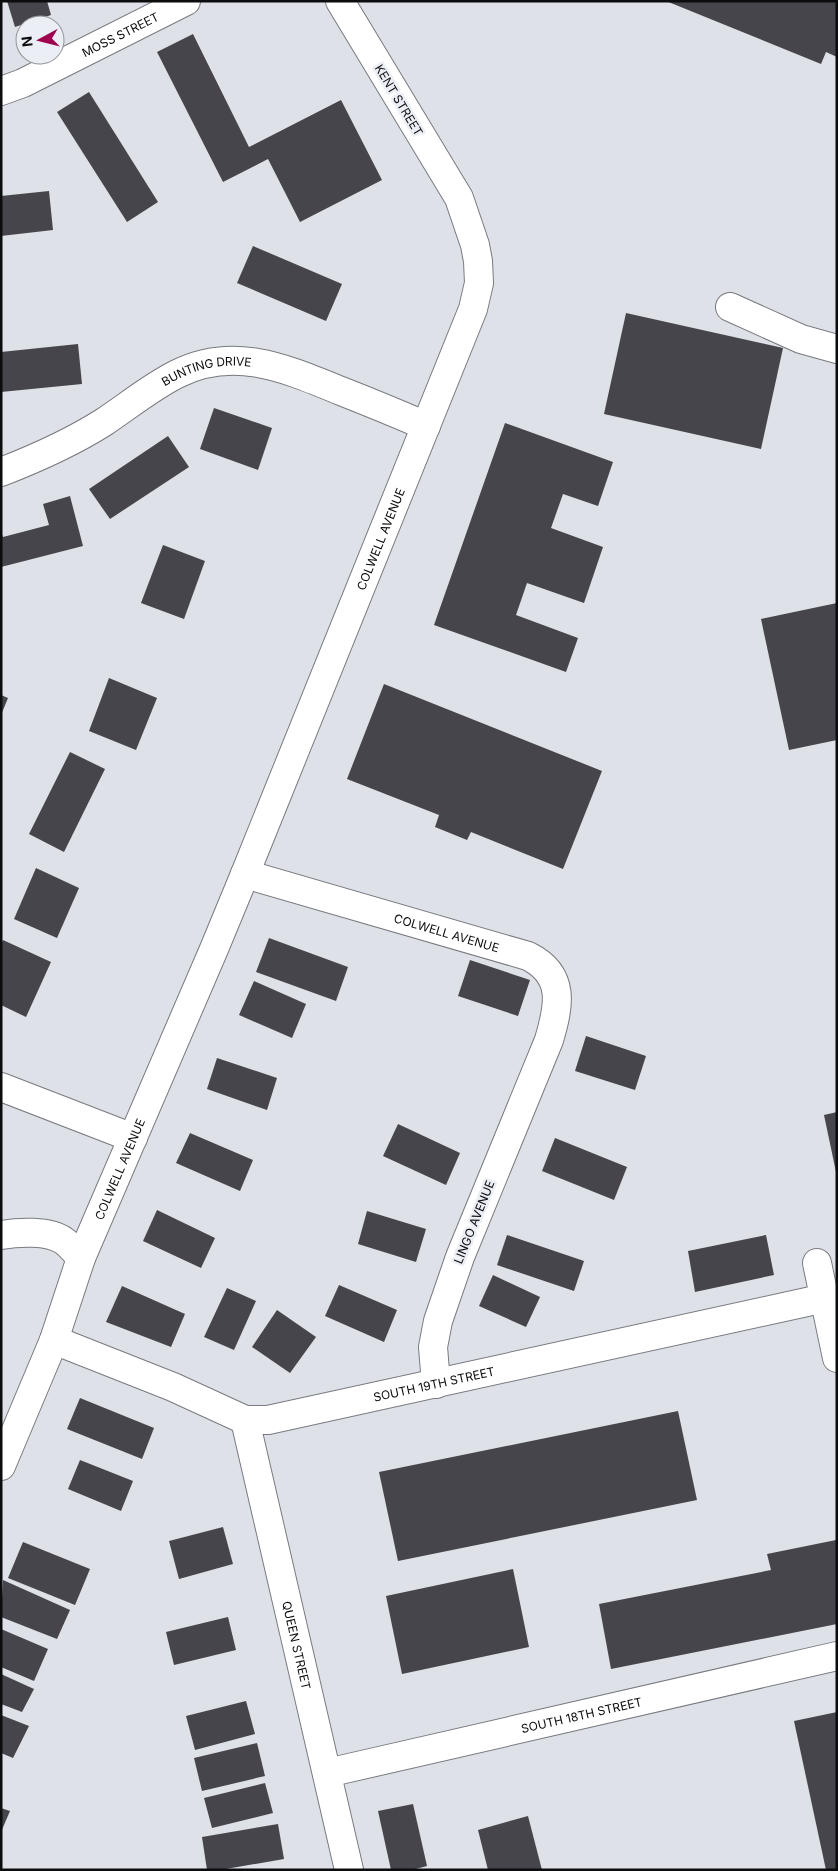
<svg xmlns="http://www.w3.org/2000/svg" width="838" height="1871" font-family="Inter,sans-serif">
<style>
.building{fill:#46454b}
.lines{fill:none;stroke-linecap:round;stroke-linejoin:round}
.minor-casing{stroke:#787a80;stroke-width:30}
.minor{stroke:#fff;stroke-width:28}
.labels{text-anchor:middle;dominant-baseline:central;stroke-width:5;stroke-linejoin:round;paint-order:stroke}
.street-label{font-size:12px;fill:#0b0c0e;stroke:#eceef5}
</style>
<rect width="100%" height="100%" fill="#dfe1e8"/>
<g class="building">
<path d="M 7,1 L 47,1 L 51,15 L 15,27 Z"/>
<path d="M 666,1 L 837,1 L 837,57 L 826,52 L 821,64 Z"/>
<path d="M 193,34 L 249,147 L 341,100 L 382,180 L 300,222 L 268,159 L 223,182 L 157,52 Z"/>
<path d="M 89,92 L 158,202 L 127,222 L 57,112 Z"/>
<path d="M 49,191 L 53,230 L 1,236 L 1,196 Z"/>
<path d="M 253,246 L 342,284 L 326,321 L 237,283 Z"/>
<path d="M 626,313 L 783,348 L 761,449 L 604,414 Z"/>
<path d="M 78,344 L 82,384 L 1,392 L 1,352 Z"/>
<path d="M 214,408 L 272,428 L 258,470 L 200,449 Z"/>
<path d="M 505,423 L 613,462 L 598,506 L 563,494 L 551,528 L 603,547 L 584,603 L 527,583 L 516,615 L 578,638 L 566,672 L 434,625 Z"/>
<path d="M 168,436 L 189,467 L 110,519 L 89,489 Z"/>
<path d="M 70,496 L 83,546 L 1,567 L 1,532 L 3,537 L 49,525 L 43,504 Z"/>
<path d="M 163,545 L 205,561 L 184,619 L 141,603 Z"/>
<path d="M 837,603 L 837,740 L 789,750 L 761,619 Z"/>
<path d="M 109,678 L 157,698 L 136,750 L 89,731 Z"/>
<path d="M 384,684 L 602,771 L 563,869 L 471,832 L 467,840 L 435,827 L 439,815 L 347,779 Z"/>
<path d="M 1,695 L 8,698 L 1,715 Z"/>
<path d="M 70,752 L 105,769 L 64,852 L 29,834 Z"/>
<path d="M 36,868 L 79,888 L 57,938 L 14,919 Z"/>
<path d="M 269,938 L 348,967 L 336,1001 L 256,972 Z"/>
<path d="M 3,940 L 51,962 L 26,1017 L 1,1005 L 1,944 Z"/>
<path d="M 470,960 L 530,980 L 518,1016 L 458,996 Z"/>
<path d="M 254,981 L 306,1004 L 292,1038 L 239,1015 Z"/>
<path d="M 586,1036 L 646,1056 L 635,1090 L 575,1071 Z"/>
<path d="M 217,1058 L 277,1078 L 267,1110 L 207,1089 Z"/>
<path d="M 837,1112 L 837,1172 L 836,1172 L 824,1115 Z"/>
<path d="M 398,1124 L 460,1153 L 446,1185 L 383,1156 Z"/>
<path d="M 190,1133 L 253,1160 L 240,1191 L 176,1163 Z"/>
<path d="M 555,1138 L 627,1167 L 614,1200 L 542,1171 Z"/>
<path d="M 157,1210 L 215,1238 L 201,1268 L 143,1241 Z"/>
<path d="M 367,1211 L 426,1229 L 416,1262 L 358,1244 Z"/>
<path d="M 507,1235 L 584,1261 L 574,1291 L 497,1265 Z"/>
<path d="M 766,1235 L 774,1275 L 695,1292 L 688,1251 Z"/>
<path d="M 493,1275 L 540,1297 L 526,1327 L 479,1306 Z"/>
<path d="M 339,1285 L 397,1310 L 384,1342 L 325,1316 Z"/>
<path d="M 122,1286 L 185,1314 L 171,1347 L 106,1322 Z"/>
<path d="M 227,1288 L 256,1301 L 234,1350 L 204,1337 Z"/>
<path d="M 277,1310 L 316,1337 L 290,1373 L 252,1347 Z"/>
<path d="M 80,1398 L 154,1428 L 142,1459 L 67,1429 Z"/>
<path d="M 678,1411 L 697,1500 L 398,1561 L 379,1472 Z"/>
<path d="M 80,1460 L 133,1481 L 121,1511 L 68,1489 Z"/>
<path d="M 223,1527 L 233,1564 L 179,1579 L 169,1541 Z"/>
<path d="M 836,1540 L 837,1624 L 611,1669 L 599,1604 L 771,1570 L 767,1554 Z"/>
<path d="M 23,1542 L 90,1569 L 75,1605 L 8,1578 Z"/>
<path d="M 513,1569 L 529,1647 L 402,1674 L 386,1596 Z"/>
<path d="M 3,1580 L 70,1610 L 57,1639 L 1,1617 Z"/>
<path d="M 228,1617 L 236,1650 L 174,1665 L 166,1632 Z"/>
<path d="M 1,1629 L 48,1649 L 34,1681 L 1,1667 Z"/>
<path d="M 1,1674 L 34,1689 L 22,1712 L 1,1704 Z"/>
<path d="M 246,1701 L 255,1734 L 195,1750 L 186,1716 Z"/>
<path d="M 837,1712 L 837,1870 L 826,1870 L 794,1721 Z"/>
<path d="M 1,1715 L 29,1726 L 13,1758 L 1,1753 Z"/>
<path d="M 257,1743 L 265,1776 L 202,1791 L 194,1758 Z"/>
<path d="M 265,1783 L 273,1813 L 212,1828 L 204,1798 Z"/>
<path d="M 413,1804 L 427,1866 L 412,1870 L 391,1870 L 378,1811 Z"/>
<path d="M 1,1808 L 10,1811 L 1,1832 Z"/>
<path d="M 528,1816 L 542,1870 L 488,1870 L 478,1830 Z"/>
<path d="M 278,1824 L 284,1859 L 220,1870 L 207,1870 L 202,1837 Z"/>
</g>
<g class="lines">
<g class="minor-casing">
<g id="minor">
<path id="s1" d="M 1,91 L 23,83 L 186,1"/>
<path d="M 730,307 L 801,339 L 837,349"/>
<path id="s2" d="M 1,472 C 37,458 71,443 104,422 C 128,406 151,387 177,374 C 234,345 287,369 341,391 C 369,402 398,414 426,426"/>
<path id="s3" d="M 245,874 L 528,956 C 566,975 559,1006 549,1040 L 460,1257 L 438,1321 L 433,1347 L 436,1384"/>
<path d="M 1,1087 L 133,1138"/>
<path d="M 1,1235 C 18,1232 49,1230 64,1241 C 71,1246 76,1253 81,1258"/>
<path d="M 817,1263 L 837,1358"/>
<path id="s4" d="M 54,1340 L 173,1387 L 245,1420 L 268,1420 L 825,1298"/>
<path id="s5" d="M 245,1420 L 349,1870"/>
<path id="s6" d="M 1,1466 L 54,1340 L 81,1258 L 214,949 L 245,874 L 473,309 L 479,283 L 478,261 L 475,245 L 459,198 L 340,1"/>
<path id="s7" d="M 327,1773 L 837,1656"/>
</g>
</g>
<use href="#minor" class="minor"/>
</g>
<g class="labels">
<g class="street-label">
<text stroke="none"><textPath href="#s1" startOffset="132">MOSS STREET</textPath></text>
<text transform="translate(399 100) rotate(59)">KENT STREET</text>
<text stroke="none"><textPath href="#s2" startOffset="232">BUNTING DRIVE</textPath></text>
<text stroke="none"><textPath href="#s6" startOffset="1002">COLWELL AVENUE</textPath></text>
<text stroke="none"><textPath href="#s3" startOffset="210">COLWELL AVENUE</textPath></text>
<text stroke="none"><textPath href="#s6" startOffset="320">COLWELL AVENUE</textPath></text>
<text transform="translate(474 1222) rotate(-68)">LINGO AVENUE</text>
<text stroke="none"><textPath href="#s4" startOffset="400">SOUTH 19TH STREET</textPath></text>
<text stroke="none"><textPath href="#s5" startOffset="231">QUEEN STREET</textPath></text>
<text stroke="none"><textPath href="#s7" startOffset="261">SOUTH 18TH STREET</textPath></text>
</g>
</g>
<rect width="838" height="1871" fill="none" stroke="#0b0c0e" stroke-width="5"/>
<g transform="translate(40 40) rotate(263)"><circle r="24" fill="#eceef5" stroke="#929499"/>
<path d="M0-4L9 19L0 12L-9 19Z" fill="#9e054e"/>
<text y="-8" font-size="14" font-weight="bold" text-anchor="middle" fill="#0b0c0e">N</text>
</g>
</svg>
